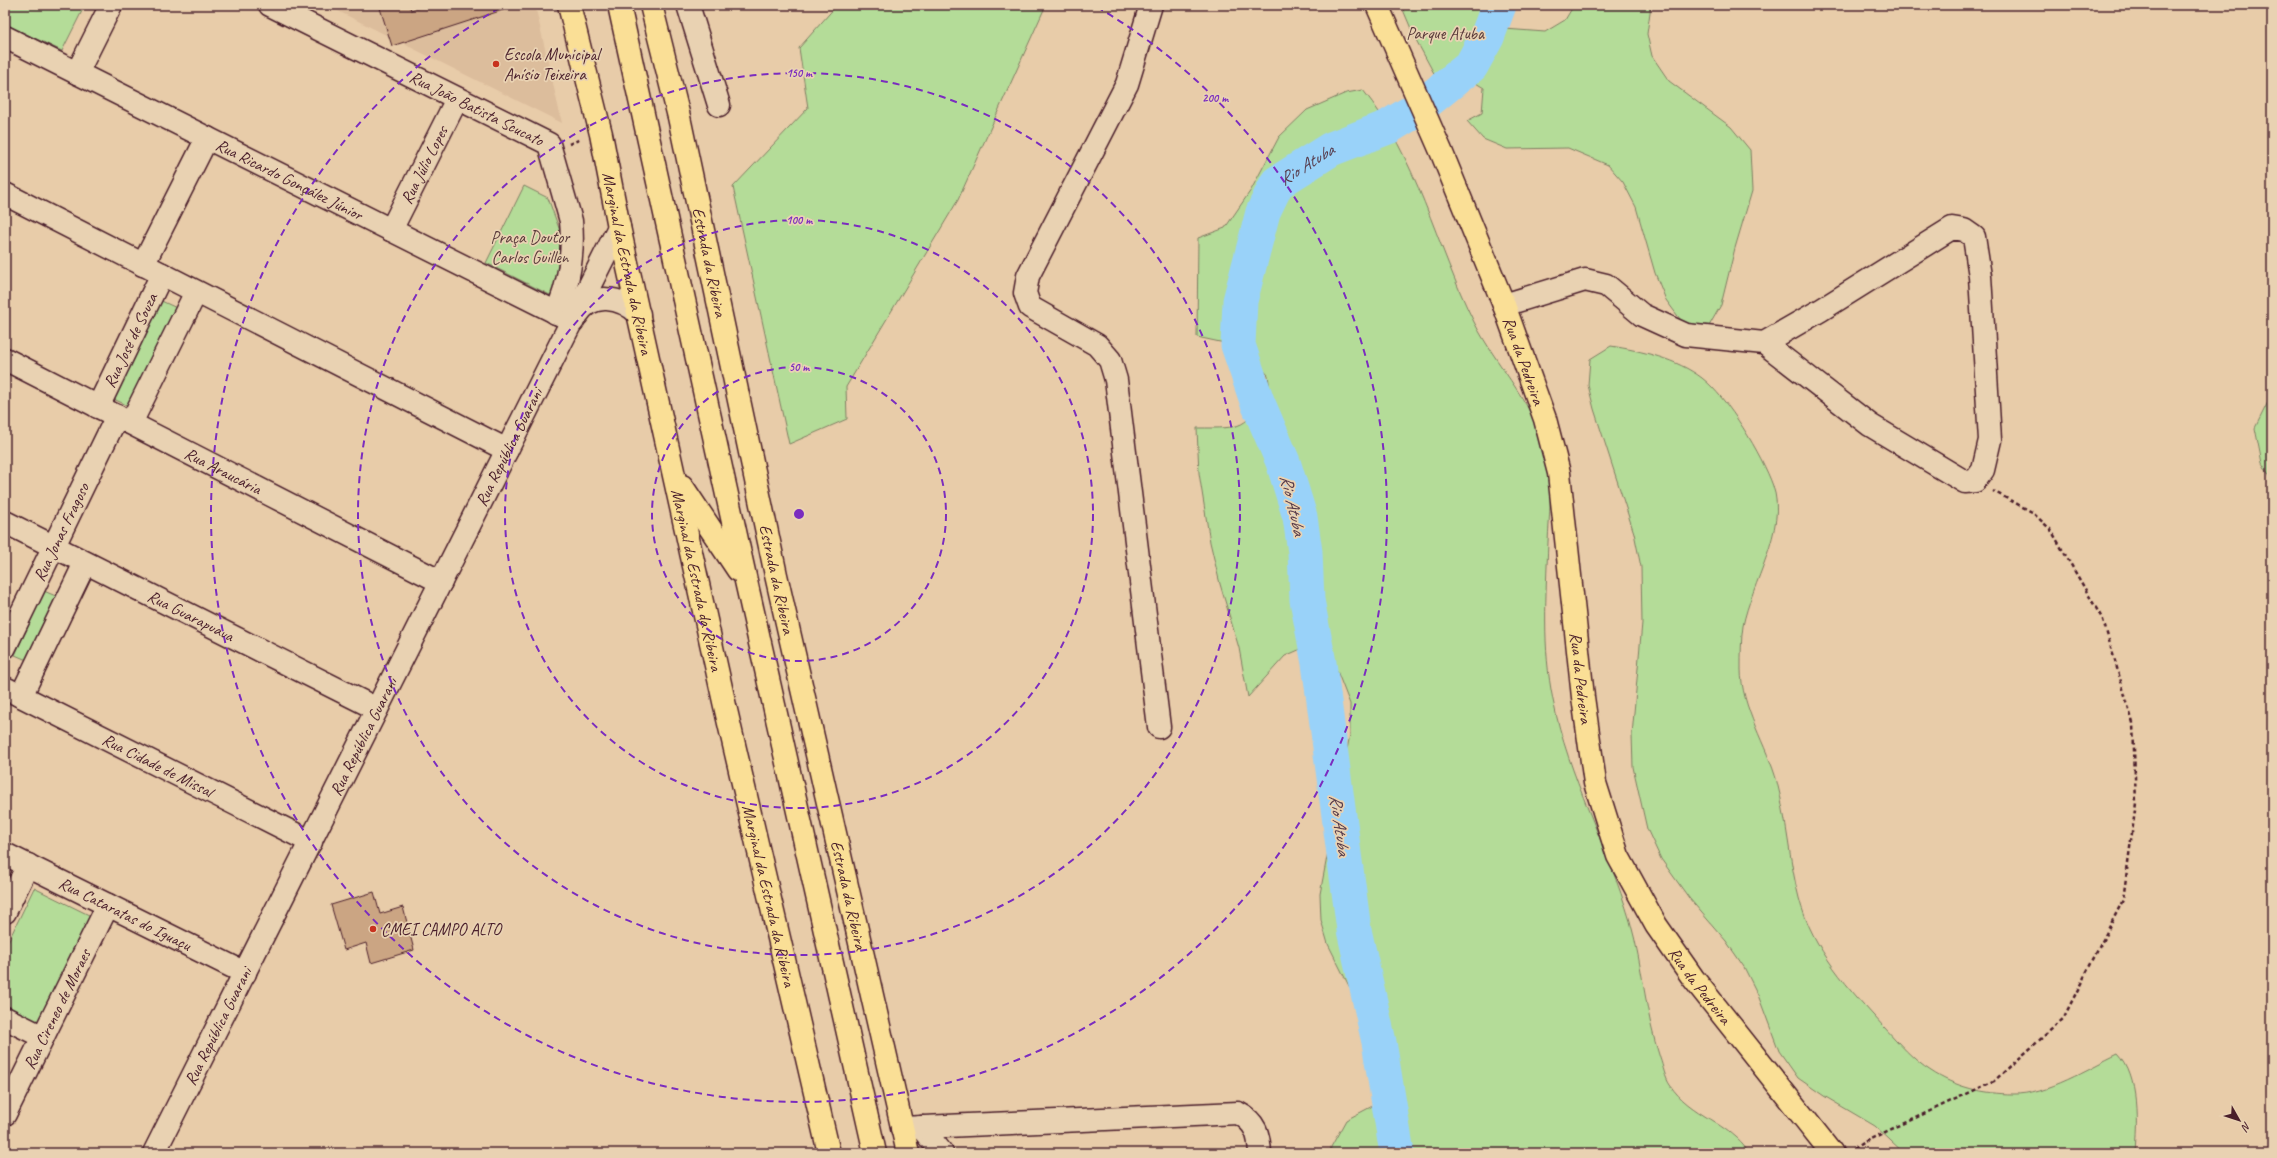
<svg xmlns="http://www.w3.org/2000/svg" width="2277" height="1158" font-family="Caveat,sans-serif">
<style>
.built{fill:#dcbd9c}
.green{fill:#b4dc98;stroke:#7f7e62}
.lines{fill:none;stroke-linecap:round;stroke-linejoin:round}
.river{stroke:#99d2f9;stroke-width:35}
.building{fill:#cba583;stroke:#4a1f2b}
.minor-casing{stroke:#4a1f2b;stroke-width:25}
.major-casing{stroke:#4a1f2b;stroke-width:25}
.path{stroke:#4a1f2b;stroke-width:2.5;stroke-dasharray:4 3;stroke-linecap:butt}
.minor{stroke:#e9d2b2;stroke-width:22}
.major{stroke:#fadf96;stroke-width:22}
.ring{fill:none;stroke:#7b2cbf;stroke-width:2;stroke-dasharray:7 5}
.poi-dot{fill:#c8321e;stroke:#e9d2b2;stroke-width:1.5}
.labels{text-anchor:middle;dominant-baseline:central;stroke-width:3.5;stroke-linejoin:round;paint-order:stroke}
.park-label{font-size:17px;fill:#5a3b3b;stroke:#e9d2b2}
.poi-label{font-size:17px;fill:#4a1f2b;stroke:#e9d2b2;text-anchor:start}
.street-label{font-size:17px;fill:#4a1f2b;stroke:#e9d2b2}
.water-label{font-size:18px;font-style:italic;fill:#563a4a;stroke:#e9d2b2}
.centre{fill:#7b2cbf;stroke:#e9d2b2;stroke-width:2}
.ring-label{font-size:12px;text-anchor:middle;font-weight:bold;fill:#7b2cbf;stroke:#e9d2b2;stroke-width:3.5;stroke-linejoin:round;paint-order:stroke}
</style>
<rect width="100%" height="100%" fill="#e8cca9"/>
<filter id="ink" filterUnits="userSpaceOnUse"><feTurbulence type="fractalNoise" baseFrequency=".025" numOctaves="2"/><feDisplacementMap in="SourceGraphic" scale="8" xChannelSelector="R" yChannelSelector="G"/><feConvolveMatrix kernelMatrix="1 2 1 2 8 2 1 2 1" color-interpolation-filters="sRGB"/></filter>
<g filter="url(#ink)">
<path class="built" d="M 326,5 L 535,5 L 562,123 Z"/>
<g class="green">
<path d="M 5,5 L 85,5 L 62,51 L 5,24 Z"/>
<path d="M 837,5 L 1046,5 L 958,200 L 846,387 L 847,419 L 789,444 L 733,187 L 808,108 L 799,48 Z"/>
<path d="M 1401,5 L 1480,5 L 1477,27 L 1545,32 L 1565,20 L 1574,5 L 1651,5 L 1647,34 L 1652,56 L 1669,81 L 1731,127 L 1750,150 L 1752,191 L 1735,248 L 1721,305 L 1709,326 L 1683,323 L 1666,300 L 1655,273 L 1636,207 L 1623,182 L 1608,165 L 1568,148 L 1507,149 L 1483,139 L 1467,121 L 1482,113 L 1484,88 L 1456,71 L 1446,80 L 1437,79 L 1415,38 Z"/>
<path d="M 1363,90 C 1417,157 1436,246 1474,322 C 1498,369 1538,407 1548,460 C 1553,485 1549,517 1548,542 C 1546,596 1542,647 1553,700 C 1568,776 1608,847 1630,921 C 1643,966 1645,1014 1660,1058 C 1663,1066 1665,1078 1670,1085 C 1690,1116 1729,1122 1749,1153 L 1330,1153 L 1331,1147 L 1346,1120 L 1384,1100 L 1397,1072 L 1393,1041 L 1350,988 L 1328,944 L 1321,920 L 1320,894 L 1350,734 L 1350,704 L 1332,658 L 1310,645 L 1285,656 L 1248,697 L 1239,648 L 1220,584 L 1210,542 L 1199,473 L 1197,428 C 1245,428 1243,430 1270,390 L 1268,375 L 1243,347 L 1197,337 L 1198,238 L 1225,228 L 1251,190 L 1279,137 L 1307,110 L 1346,93 Z"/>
<path d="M 524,186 L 548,198 L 564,242 L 554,297 L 486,263 Z"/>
<path d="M 155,298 L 181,310 L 133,408 L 107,396 Z"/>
<path d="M 1611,346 C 1642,351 1677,359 1702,378 C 1728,398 1762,455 1773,486 C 1788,528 1751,584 1743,626 C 1741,639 1741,655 1741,669 C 1741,708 1767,745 1777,782 C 1787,820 1789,860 1799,898 C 1812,949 1850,990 1884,1027 C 1899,1043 1913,1060 1931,1071 C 1955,1087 1984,1094 2013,1094 C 2046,1095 2088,1068 2118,1054 C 2140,1077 2137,1123 2135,1153 L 1904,1153 L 1875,1126 L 1824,1096 L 1798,1078 L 1779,1051 L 1758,995 L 1744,967 L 1726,941 L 1689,898 L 1661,859 L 1647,829 L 1633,767 L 1632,735 L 1642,623 L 1641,567 L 1634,533 L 1594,409 L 1588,385 L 1590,359 Z"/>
<path d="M 2272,394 L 2272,480 L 2262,463 L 2255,428 Z"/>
<path d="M 44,591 L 58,597 L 29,661 L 15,655 Z"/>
<path d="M 34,888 L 91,916 L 38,1023 L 5,1007 L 5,948 Z"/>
</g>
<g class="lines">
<path class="river" id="s1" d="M 1397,1153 L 1379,1042 L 1354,930 L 1319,663 L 1307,600 L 1305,552 L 1300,517 L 1283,462 L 1257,401 L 1238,345 L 1240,301 L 1263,212 L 1277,183 L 1331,149 L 1388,127 L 1419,108 L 1471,66 L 1487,37 L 1499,5"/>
</g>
<g class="building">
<path d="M 379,5 L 409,5 L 411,10 L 427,5 L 508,5 L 509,8 L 392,46 Z"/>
<path d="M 374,892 L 380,914 L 403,907 L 414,950 L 371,963 L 366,943 L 344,950 L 331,905 Z"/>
</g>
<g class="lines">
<g class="minor-casing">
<g id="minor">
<path id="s2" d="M 270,5 L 549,144 L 571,221 C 574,251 569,286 556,313"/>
<path d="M 688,5 L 719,105"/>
<path d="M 1151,5 L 1127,84 L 1028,276 L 1025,293 L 1030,307 L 1097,345 L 1110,360 L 1116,380 L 1159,727"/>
<path id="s3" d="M 5,37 L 573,321"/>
<path d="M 77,73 L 111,5"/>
<path d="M 5,194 L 507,450"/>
<path id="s4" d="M 391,230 L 457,99"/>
<path d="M 143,265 L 207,138"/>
<path d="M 1504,305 L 1585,280 L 1606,285 L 1642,315 L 1686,335 L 1764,343 L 1870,425 L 1965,482 L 1975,481 L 1983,470 L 1990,440 L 1980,276 L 1974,237 L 1964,230 L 1952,228 L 1821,310 L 1764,343"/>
<path d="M 577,315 C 592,291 621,297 639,314"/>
<path id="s5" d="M 5,359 L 441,582"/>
<path id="s6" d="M 98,407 L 162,274"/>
<path d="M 131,423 L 196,292"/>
<path id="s7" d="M 5,522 L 377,709"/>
<path id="s8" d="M 5,647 L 117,416"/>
<path id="s9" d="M 5,688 L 311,842"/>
<path d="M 21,696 L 85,563"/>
<path id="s10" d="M 5,854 L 245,973"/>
<path d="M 5,912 L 28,865"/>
<path d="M 5,1018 L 43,1037"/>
<path id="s11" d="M 5,1114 L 108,905"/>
<path d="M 921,1127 L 942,1153"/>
<path d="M 902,1128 L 1238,1113 C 1256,1122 1259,1135 1260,1153"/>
<path id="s12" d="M 154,1153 L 619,227"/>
</g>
</g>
<g class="major-casing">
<g id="major">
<path id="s13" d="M 569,5 L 601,134 L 619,227 L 725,706 L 829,1153"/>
<path d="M 619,5 L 746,581 L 875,1153"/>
<path id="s14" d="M 651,5 L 679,117 L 776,575 L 908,1153"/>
<path id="s15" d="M 1377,5 L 1441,151 L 1504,305 L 1545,419 L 1559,473 L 1583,697 L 1595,783 L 1618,856 L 1656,925 L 1693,978 L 1832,1153"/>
<path d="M 682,486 L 738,570"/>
</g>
</g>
<g class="path">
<path d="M 569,144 L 581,139"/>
<path d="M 1853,1149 L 1864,1142 L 1994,1081 L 2063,1019 L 2123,900 L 2136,803 L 2133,723 L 2103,620 L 2051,530 L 2032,512 L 1993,491"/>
</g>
<use href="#minor" class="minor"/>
<use href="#major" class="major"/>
</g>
</g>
<g class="ring">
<circle cx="799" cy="514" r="147"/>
<circle cx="799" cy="514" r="294"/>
<circle cx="799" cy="514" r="441"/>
<path d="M1097 7A588 588 0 1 1 501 7"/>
</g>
<g class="poi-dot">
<circle cx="496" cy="64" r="4"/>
<circle cx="373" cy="929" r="4"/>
</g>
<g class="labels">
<g class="park-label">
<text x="1445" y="33">Parque Atuba</text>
<text x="530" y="237">Praça Doutor<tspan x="530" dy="20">Carlos Guillen</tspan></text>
</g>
<g class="poi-label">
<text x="504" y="54">Escola Municipal<tspan x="504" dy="20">Anísio Teixeira</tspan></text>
<text x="381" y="929">CMEI CAMPO ALTO</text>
</g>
<g class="street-label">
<text stroke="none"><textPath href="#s2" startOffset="231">Rua João Batista Scucato</textPath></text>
<text stroke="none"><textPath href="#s4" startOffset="73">Rua Júlio Lopes</textPath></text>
<text stroke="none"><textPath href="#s3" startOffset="318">Rua Ricardo Gonçález Júnior</textPath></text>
<text stroke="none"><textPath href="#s13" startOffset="265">Marginal da Estrada da Ribeira</textPath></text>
<text stroke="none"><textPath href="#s14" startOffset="264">Estrada da Ribeira</textPath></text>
<text stroke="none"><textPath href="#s6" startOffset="74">Rua José de Souza</textPath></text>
<text stroke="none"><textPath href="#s15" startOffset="385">Rua da Pedreira</textPath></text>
<text stroke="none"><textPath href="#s12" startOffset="790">Rua República Guarani</textPath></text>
<text stroke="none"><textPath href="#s5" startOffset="245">Rua Araucária</textPath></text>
<text stroke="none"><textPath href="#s8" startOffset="128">Rua Jonas Fragoso</textPath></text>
<text stroke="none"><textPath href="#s13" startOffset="589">Marginal da Estrada da Ribeira</textPath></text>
<text stroke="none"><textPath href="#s14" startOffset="588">Estrada da Ribeira</textPath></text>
<text stroke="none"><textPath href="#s7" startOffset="208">Rua Guarapuava</textPath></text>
<text stroke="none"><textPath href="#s15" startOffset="709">Rua da Pedreira</textPath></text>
<text stroke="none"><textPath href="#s12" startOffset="466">Rua República Guarani</textPath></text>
<text stroke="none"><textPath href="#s9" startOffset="171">Rua Cidade de Missal</textPath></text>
<text stroke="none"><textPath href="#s13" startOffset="913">Marginal da Estrada da Ribeira</textPath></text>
<text stroke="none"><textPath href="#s14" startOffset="912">Estrada da Ribeira</textPath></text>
<text stroke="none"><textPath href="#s10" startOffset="134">Rua Cataratas do Iguaçu</textPath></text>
<text stroke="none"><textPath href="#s15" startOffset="1045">Rua da Pedreira</textPath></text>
<text stroke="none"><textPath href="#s11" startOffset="117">Rua Cireneo de Moraes</textPath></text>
<text stroke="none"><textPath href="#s12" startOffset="142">Rua República Guarani</textPath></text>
</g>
<g class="water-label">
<text stroke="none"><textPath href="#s1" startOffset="1030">Rio Atuba</textPath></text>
<text transform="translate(1293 505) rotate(77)">Rio Atuba</text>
<text transform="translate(1340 825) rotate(82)">Rio Atuba</text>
</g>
</g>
<circle cx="799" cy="514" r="6" class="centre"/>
<g class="ring-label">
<text x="799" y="77">150 m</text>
<text x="1215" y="102">200 m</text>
<text x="799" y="224">100 m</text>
<text x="799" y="371">50 m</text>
</g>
<rect width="2277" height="1158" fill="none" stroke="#e9d2b2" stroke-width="20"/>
<rect x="10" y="10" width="2257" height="1138" fill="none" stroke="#4a1f2b" stroke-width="1.5" filter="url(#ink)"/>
<g transform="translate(2239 1120) rotate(129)" stroke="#e9d2b2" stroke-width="3" paint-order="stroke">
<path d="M0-3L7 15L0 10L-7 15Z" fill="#4a1f2b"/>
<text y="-6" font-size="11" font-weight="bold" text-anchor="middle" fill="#4a1f2b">N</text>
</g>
</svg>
